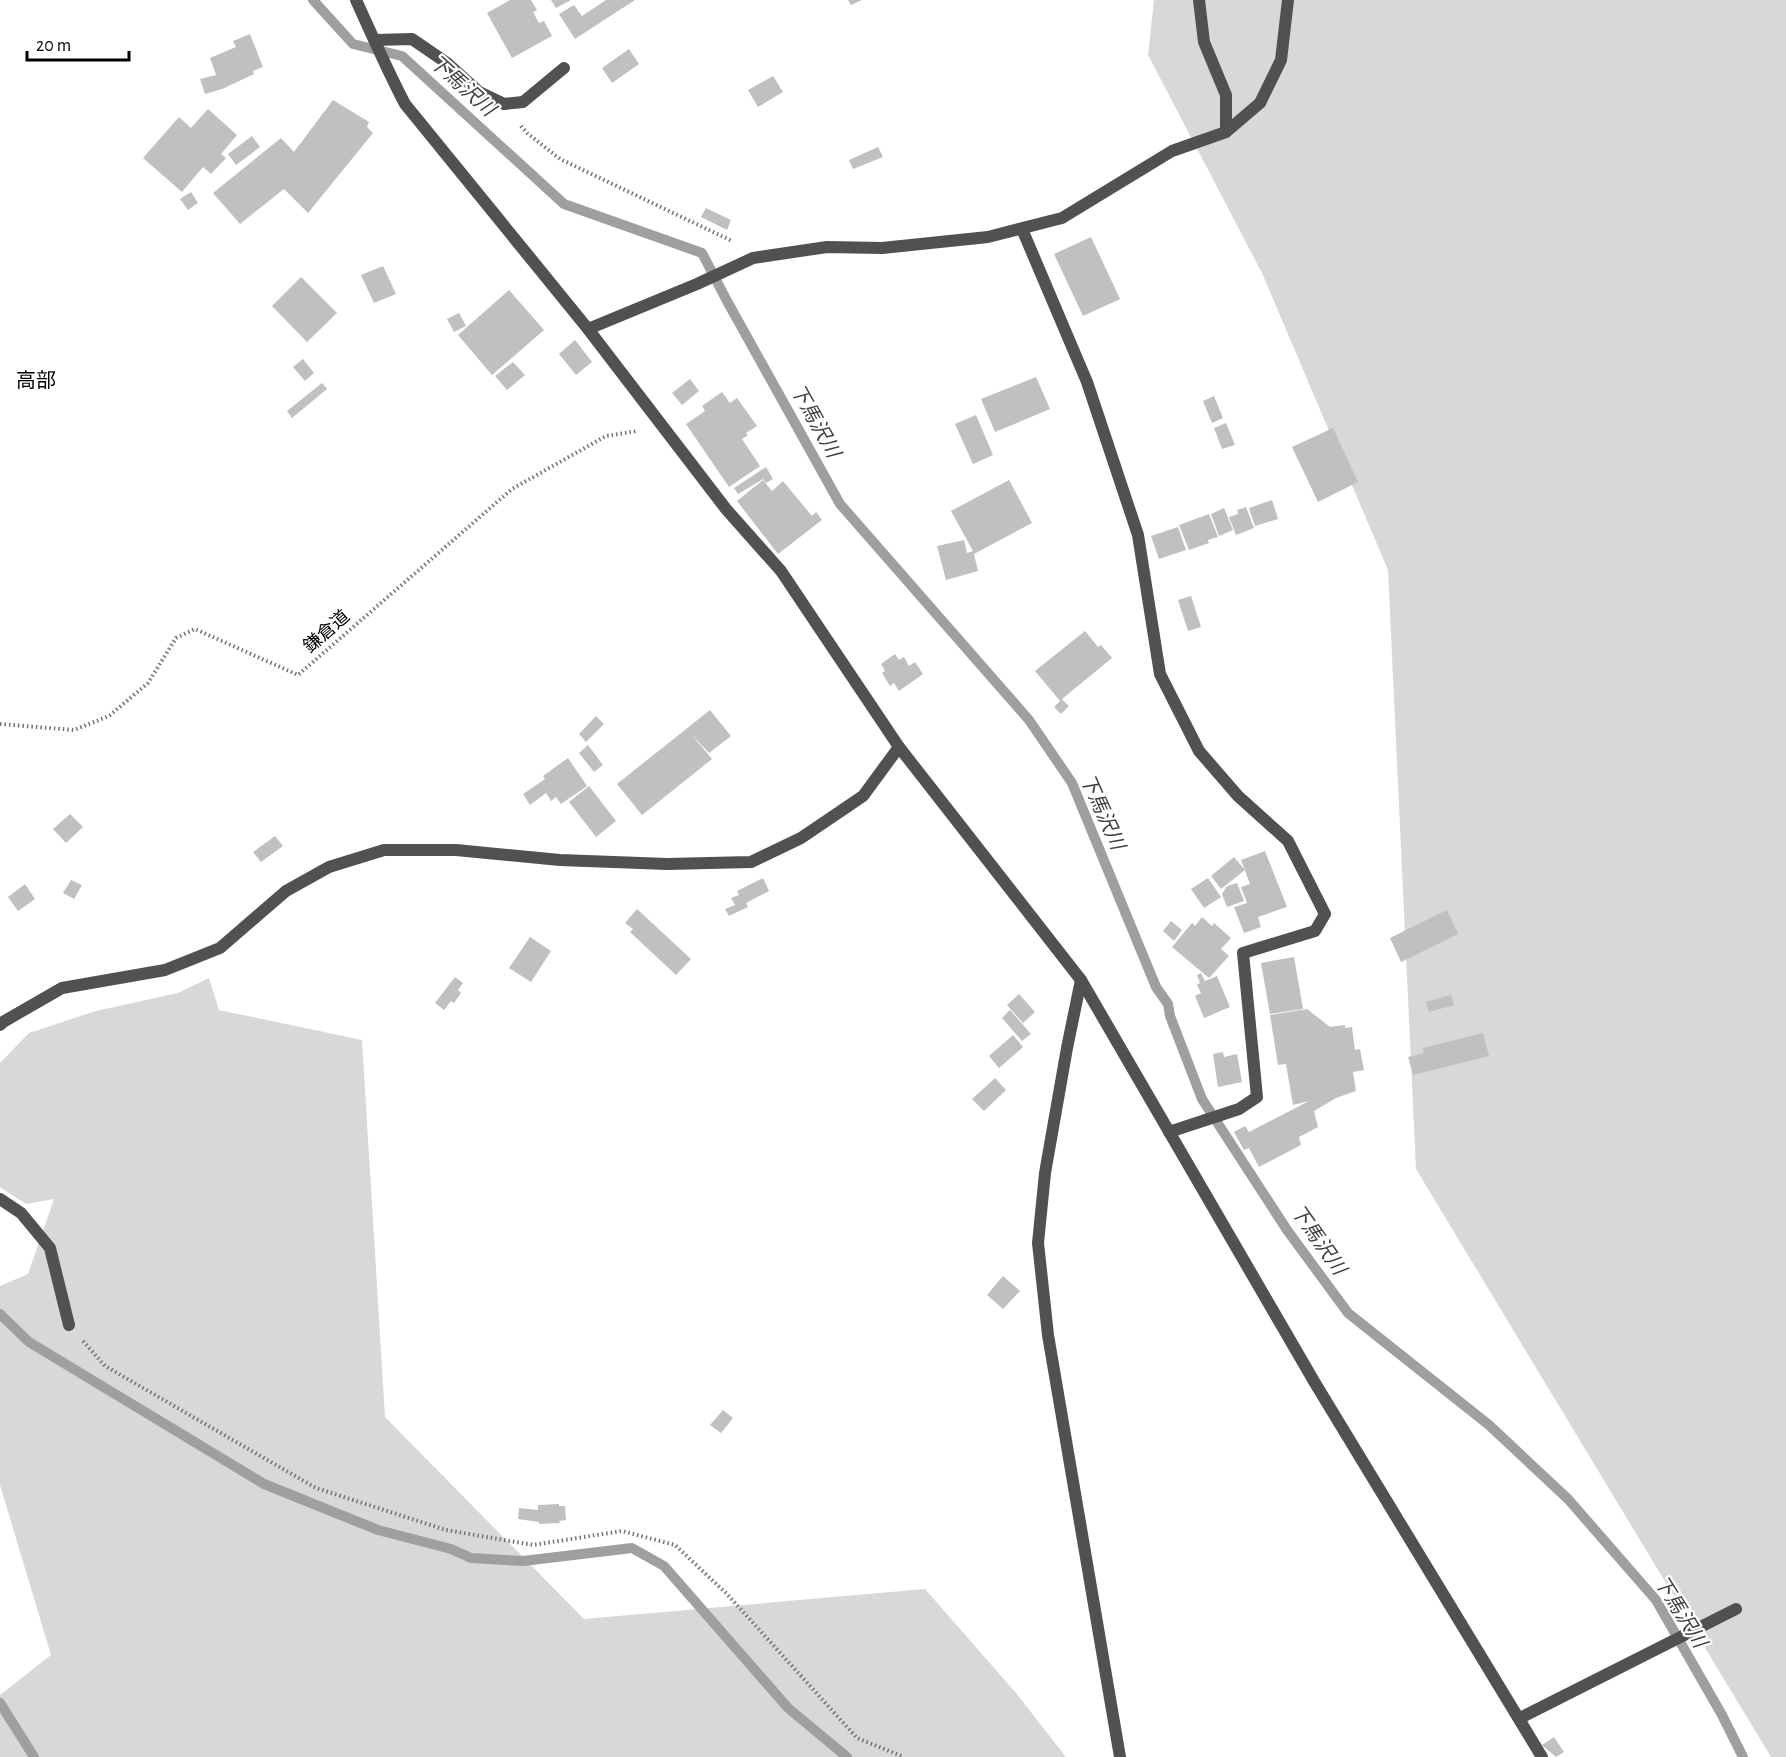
<svg xmlns="http://www.w3.org/2000/svg" width="1786" height="1757" font-family="'Alegreya Sans','Noto Sans JP',sans-serif">
<style>
.green{fill:#d8d8d8}
.lines{fill:none;stroke-linecap:round;stroke-linejoin:round}
.stream{stroke:#9f9f9f;stroke-width:10}
.building{fill:#c0c0c0}
.path{stroke:#737373;stroke-width:4;stroke-dasharray:1.5 3;stroke-linecap:butt}
.lane{stroke:#515151;stroke-width:12}
.street{stroke:#515151;stroke-width:12}
.labels{text-anchor:middle;dominant-baseline:central;stroke-width:4.5;stroke-linejoin:round;paint-order:stroke}
.street-label{font-size:18px;fill:#000;stroke:#fff}
.water-label{font-size:20px;font-style:italic;fill:#404040;stroke:#fff}
.neighbourhood-label{font-size:20px;fill:#000;stroke:#fff}
</style>
<rect width="100%" height="100%" fill="#fff"/>
<g class="green">
<path d="M 1154,0 L 1786,0 L 1786,1757 L 1771,1757 L 1416,1169 L 1388,570 L 1262,273 L 1148,55 Z"/>
<path d="M 209,978 L 219,1010 L 362,1040 L 385,1417 L 584,1619 L 925,1589 L 1016,1693 L 1066,1757 L 0,1757 L 0,1695 L 51,1655 L 0,1485 L 0,1286 L 28,1274 L 54,1199 L 26,1204 L 0,1187 L 0,1063 L 29,1033 L 96,1011 L 178,993 Z"/>
</g>
<g class="lines">
<g class="stream">
<path d="M 313,0 L 353,44 L 402,56 L 564,204 L 702,253 L 727,301 L 840,504 L 1029,720 L 1072,783 L 1156,987 L 1168,1004 L 1170,1016 L 1202,1099 L 1287,1230 L 1348,1313 L 1489,1425 L 1568,1499 L 1656,1600 L 1722,1715 L 1743,1757"/>
<path d="M 0,1314 L 29,1342 L 264,1484 L 378,1530 L 451,1549 L 471,1558 L 523,1561 L 632,1548 L 664,1566 L 788,1708 L 847,1757"/>
<path d="M 0,1703 L 34,1757"/>
</g>
</g>
<g class="building">
<path d="M 510,0 L 531,0 L 537,10 L 533,12 L 539,23 L 544,21 L 552,36 L 512,58 L 487,13 Z"/>
<path d="M 551,0 L 571,0 L 556,8 Z"/>
<path d="M 606,0 L 635,0 L 575,39 L 559,14 L 574,5 L 582,16 Z"/>
<path d="M 848,0 L 862,0 L 851,5 Z"/>
<path d="M 250,34 L 263,67 L 253,71 L 254,74 L 222,89 L 205,94 L 200,79 L 216,75 L 210,58 L 236,47 L 233,41 Z"/>
<path d="M 629,49 L 639,64 L 612,83 L 602,68 Z"/>
<path d="M 773,76 L 783,92 L 758,107 L 748,90 Z"/>
<path d="M 333,100 L 369,122 L 367,127 L 373,133 L 308,213 L 284,189 L 240,224 L 213,193 L 281,138 L 294,152 Z"/>
<path d="M 208,109 L 237,135 L 221,154 L 226,158 L 211,174 L 203,167 L 182,192 L 143,158 L 179,117 L 191,128 Z"/>
<path d="M 252,136 L 260,147 L 236,165 L 228,154 Z"/>
<path d="M 878,147 L 883,157 L 853,169 L 849,160 Z"/>
<path d="M 191,192 L 198,203 L 188,210 L 180,199 Z"/>
<path d="M 706,208 L 731,220 L 727,230 L 701,217 Z"/>
<path d="M 1091,237 L 1120,299 L 1083,316 L 1054,254 Z"/>
<path d="M 383,266 L 396,294 L 374,303 L 361,275 Z"/>
<path d="M 301,277 L 337,313 L 307,342 L 272,306 Z"/>
<path d="M 509,290 L 544,330 L 492,375 L 458,335 Z"/>
<path d="M 459,313 L 466,326 L 454,332 L 447,319 Z"/>
<path d="M 575,340 L 592,362 L 576,375 L 559,354 Z"/>
<path d="M 303,359 L 314,373 L 305,381 L 293,367 Z"/>
<path d="M 513,362 L 525,375 L 507,390 L 495,376 Z"/>
<path d="M 1036,377 L 1050,409 L 995,432 L 981,399 Z"/>
<path d="M 690,379 L 699,391 L 682,405 L 672,393 Z"/>
<path d="M 322,383 L 327,389 L 292,418 L 287,411 Z"/>
<path d="M 722,392 L 730,403 L 737,398 L 757,426 L 746,433 L 748,435 L 742,439 L 760,466 L 729,487 L 686,424 L 705,411 L 702,406 Z"/>
<path d="M 1214,396 L 1223,418 L 1212,423 L 1203,401 Z"/>
<path d="M 976,415 L 993,455 L 973,464 L 955,424 Z"/>
<path d="M 1226,423 L 1235,445 L 1222,449 L 1214,428 Z"/>
<path d="M 1333,428 L 1358,482 L 1318,502 L 1292,447 Z"/>
<path d="M 766,467 L 773,479 L 766,483 L 763,479 L 738,494 L 734,488 Z"/>
<path d="M 763,480 L 772,491 L 783,481 L 812,516 L 816,512 L 822,520 L 778,554 L 737,501 Z"/>
<path d="M 1009,480 L 1032,523 L 974,554 L 978,571 L 946,580 L 937,546 L 964,540 L 967,553 L 973,551 L 951,511 Z"/>
<path d="M 1272,500 L 1278,519 L 1255,526 L 1249,508 Z"/>
<path d="M 1246,507 L 1254,528 L 1236,535 L 1229,517 L 1238,514 L 1237,510 Z"/>
<path d="M 1224,508 L 1233,530 L 1219,536 L 1211,514 Z"/>
<path d="M 1209,514 L 1218,537 L 1208,540 L 1209,543 L 1189,550 L 1179,525 Z"/>
<path d="M 1178,527 L 1186,550 L 1159,559 L 1151,536 Z"/>
<path d="M 1191,596 L 1201,627 L 1188,631 L 1178,600 Z"/>
<path d="M 1085,631 L 1098,647 L 1101,645 L 1112,658 L 1062,699 L 1069,706 L 1061,714 L 1054,707 L 1060,701 L 1035,671 Z"/>
<path d="M 895,654 L 899,660 L 904,657 L 909,666 L 915,662 L 923,674 L 899,691 L 894,683 L 890,686 L 882,673 L 885,671 L 881,664 Z"/>
<path d="M 710,710 L 731,736 L 709,753 L 691,734 L 712,759 L 642,815 L 617,784 Z"/>
<path d="M 596,716 L 604,724 L 586,742 L 579,734 Z"/>
<path d="M 588,745 L 603,765 L 594,772 L 579,753 Z"/>
<path d="M 568,758 L 587,786 L 561,804 L 556,797 L 551,801 L 546,793 L 530,805 L 523,794 L 545,779 L 543,776 Z"/>
<path d="M 589,786 L 616,821 L 596,837 L 569,802 Z"/>
<path d="M 70,814 L 83,827 L 66,843 L 53,829 Z"/>
<path d="M 275,836 L 283,846 L 261,862 L 253,852 Z"/>
<path d="M 1265,851 L 1287,907 L 1258,917 L 1261,927 L 1244,933 L 1234,907 L 1247,903 L 1241,887 L 1250,884 L 1241,860 Z"/>
<path d="M 1234,857 L 1245,870 L 1221,889 L 1211,876 Z"/>
<path d="M 763,878 L 769,891 L 746,903 L 748,907 L 729,916 L 725,909 L 735,905 L 731,898 L 739,895 L 737,891 Z"/>
<path d="M 1208,878 L 1221,897 L 1204,908 L 1191,889 Z"/>
<path d="M 71,880 L 82,885 L 74,899 L 63,893 Z"/>
<path d="M 1237,883 L 1244,901 L 1227,907 L 1222,894 L 1227,886 Z"/>
<path d="M 25,884 L 35,899 L 18,911 L 8,897 Z"/>
<path d="M 637,909 L 691,959 L 676,975 L 630,932 L 633,929 L 625,923 Z"/>
<path d="M 1447,910 L 1458,934 L 1401,962 L 1390,938 Z"/>
<path d="M 1202,917 L 1212,926 L 1214,923 L 1231,938 L 1221,949 L 1229,956 L 1209,978 L 1172,947 L 1192,923 L 1195,926 Z"/>
<path d="M 1171,921 L 1182,930 L 1174,941 L 1163,931 Z"/>
<path d="M 530,937 L 551,951 L 531,982 L 509,968 Z"/>
<path d="M 1294,957 L 1303,1009 L 1270,1014 L 1261,963 Z"/>
<path d="M 1201,973 L 1205,981 L 1217,976 L 1230,1007 L 1204,1018 L 1195,996 L 1201,993 L 1197,985 L 1200,983 L 1197,975 Z"/>
<path d="M 455,977 L 463,983 L 458,990 L 461,993 L 454,1003 L 451,1001 L 444,1010 L 435,1003 Z"/>
<path d="M 1019,994 L 1035,1012 L 1023,1023 L 1007,1005 Z"/>
<path d="M 1451,995 L 1454,1005 L 1429,1012 L 1426,1002 Z"/>
<path d="M 1307,1009 L 1330,1027 L 1345,1025 L 1345,1028 L 1352,1027 L 1355,1050 L 1360,1049 L 1364,1070 L 1353,1072 L 1356,1091 L 1336,1098 L 1314,1111 L 1318,1127 L 1299,1137 L 1301,1145 L 1259,1167 L 1249,1148 L 1244,1150 L 1234,1132 L 1245,1126 L 1249,1132 L 1309,1101 L 1293,1105 L 1286,1064 L 1278,1065 L 1270,1015 Z"/>
<path d="M 1010,1010 L 1031,1034 L 1022,1041 L 1002,1018 Z"/>
<path d="M 1483,1033 L 1489,1056 L 1413,1075 L 1408,1057 L 1424,1053 L 1423,1048 Z"/>
<path d="M 1013,1035 L 1023,1047 L 999,1068 L 989,1056 Z"/>
<path d="M 1223,1052 L 1224,1057 L 1237,1054 L 1242,1082 L 1218,1087 L 1213,1054 Z"/>
<path d="M 995,1078 L 1006,1090 L 984,1111 L 972,1099 Z"/>
<path d="M 1003,1276 L 1020,1291 L 1003,1309 L 987,1295 Z"/>
<path d="M 723,1410 L 733,1418 L 721,1433 L 710,1425 Z"/>
<path d="M 559,1504 L 559,1506 L 565,1506 L 566,1520 L 559,1521 L 560,1523 L 539,1524 L 539,1522 L 518,1519 L 519,1508 L 538,1510 L 538,1505 Z"/>
<path d="M 1554,1737 L 1564,1752 L 1556,1757 L 1542,1745 Z"/>
</g>
<g class="lines">
<g class="path">
<path d="M 521,126 L 527,133 L 560,159 L 732,241"/>
<path d="M 0,724 L 74,730 L 109,716 L 148,683 L 176,638 L 195,629 L 298,675 L 512,489 L 606,436 L 638,431"/>
<path d="M 83,1341 L 105,1366 L 316,1488 L 446,1530 L 533,1545 L 622,1531 L 675,1545 L 727,1594 L 857,1738 L 904,1757"/>
</g>
<g class="lane">
<path d="M 1199,0 L 1204,42 L 1226,95 L 1226,132"/>
<path d="M 375,40 L 412,39 L 447,63 L 479,92 L 504,104 L 523,102 L 564,68"/>
<path d="M 1022,229 L 1087,382 L 1138,535 L 1160,674 L 1199,751 L 1238,796 L 1288,841 L 1325,914 L 1315,931 L 1243,953 L 1257,1097 L 1239,1109 L 1169,1132"/>
<path d="M 0,1199 L 21,1213 L 50,1248 L 69,1325"/>
<path d="M 1520,1718 L 1736,1609"/>
</g>
<g class="street">
<path d="M 356,0 C 372,35 387,70 405,104 L 588,329 L 726,509 L 781,571 L 899,747 L 1081,980 L 1315,1383 L 1542,1757"/>
<path d="M 588,329 L 697,284 L 753,258 L 827,247 L 882,248 L 988,237 L 1062,218 L 1172,151 L 1226,132 L 1260,103 L 1281,60 L 1288,0"/>
<path d="M 1081,980 L 1067,1048 L 1045,1173 L 1038,1243 L 1048,1335 L 1120,1757"/>
<path d="M 0,1025 L 3,1022 L 62,988 L 165,970 L 220,948 L 286,891 L 329,867 L 384,850 L 456,850 L 560,860 L 667,864 L 751,862 L 801,838 L 863,796 L 899,747"/>
</g>
</g>
<g class="labels">
<g class="street-label">
<text transform="translate(327 632) rotate(-41)">鎌倉道</text>
</g>
<g class="water-label">
<text transform="translate(462 86) rotate(42)">下馬沢川</text>
<text transform="translate(815 421) rotate(61)">下馬沢川</text>
<text transform="translate(1102 812) rotate(66)">下馬沢川</text>
<text transform="translate(1318 1240) rotate(55)">下馬沢川</text>
<text transform="translate(1680 1612) rotate(58)">下馬沢川</text>
</g>
<g class="neighbourhood-label">
<text x="36" y="381">高部</text>
</g>
</g>
<path d="M27 51v9h102v-9" fill="none" stroke="#000000" stroke-width="3"/>
<text x="36" y="51" font-size="18" fill="#000000" stroke="#ffffff" stroke-width="4.5" paint-order="stroke">20 m</text>
</svg>
